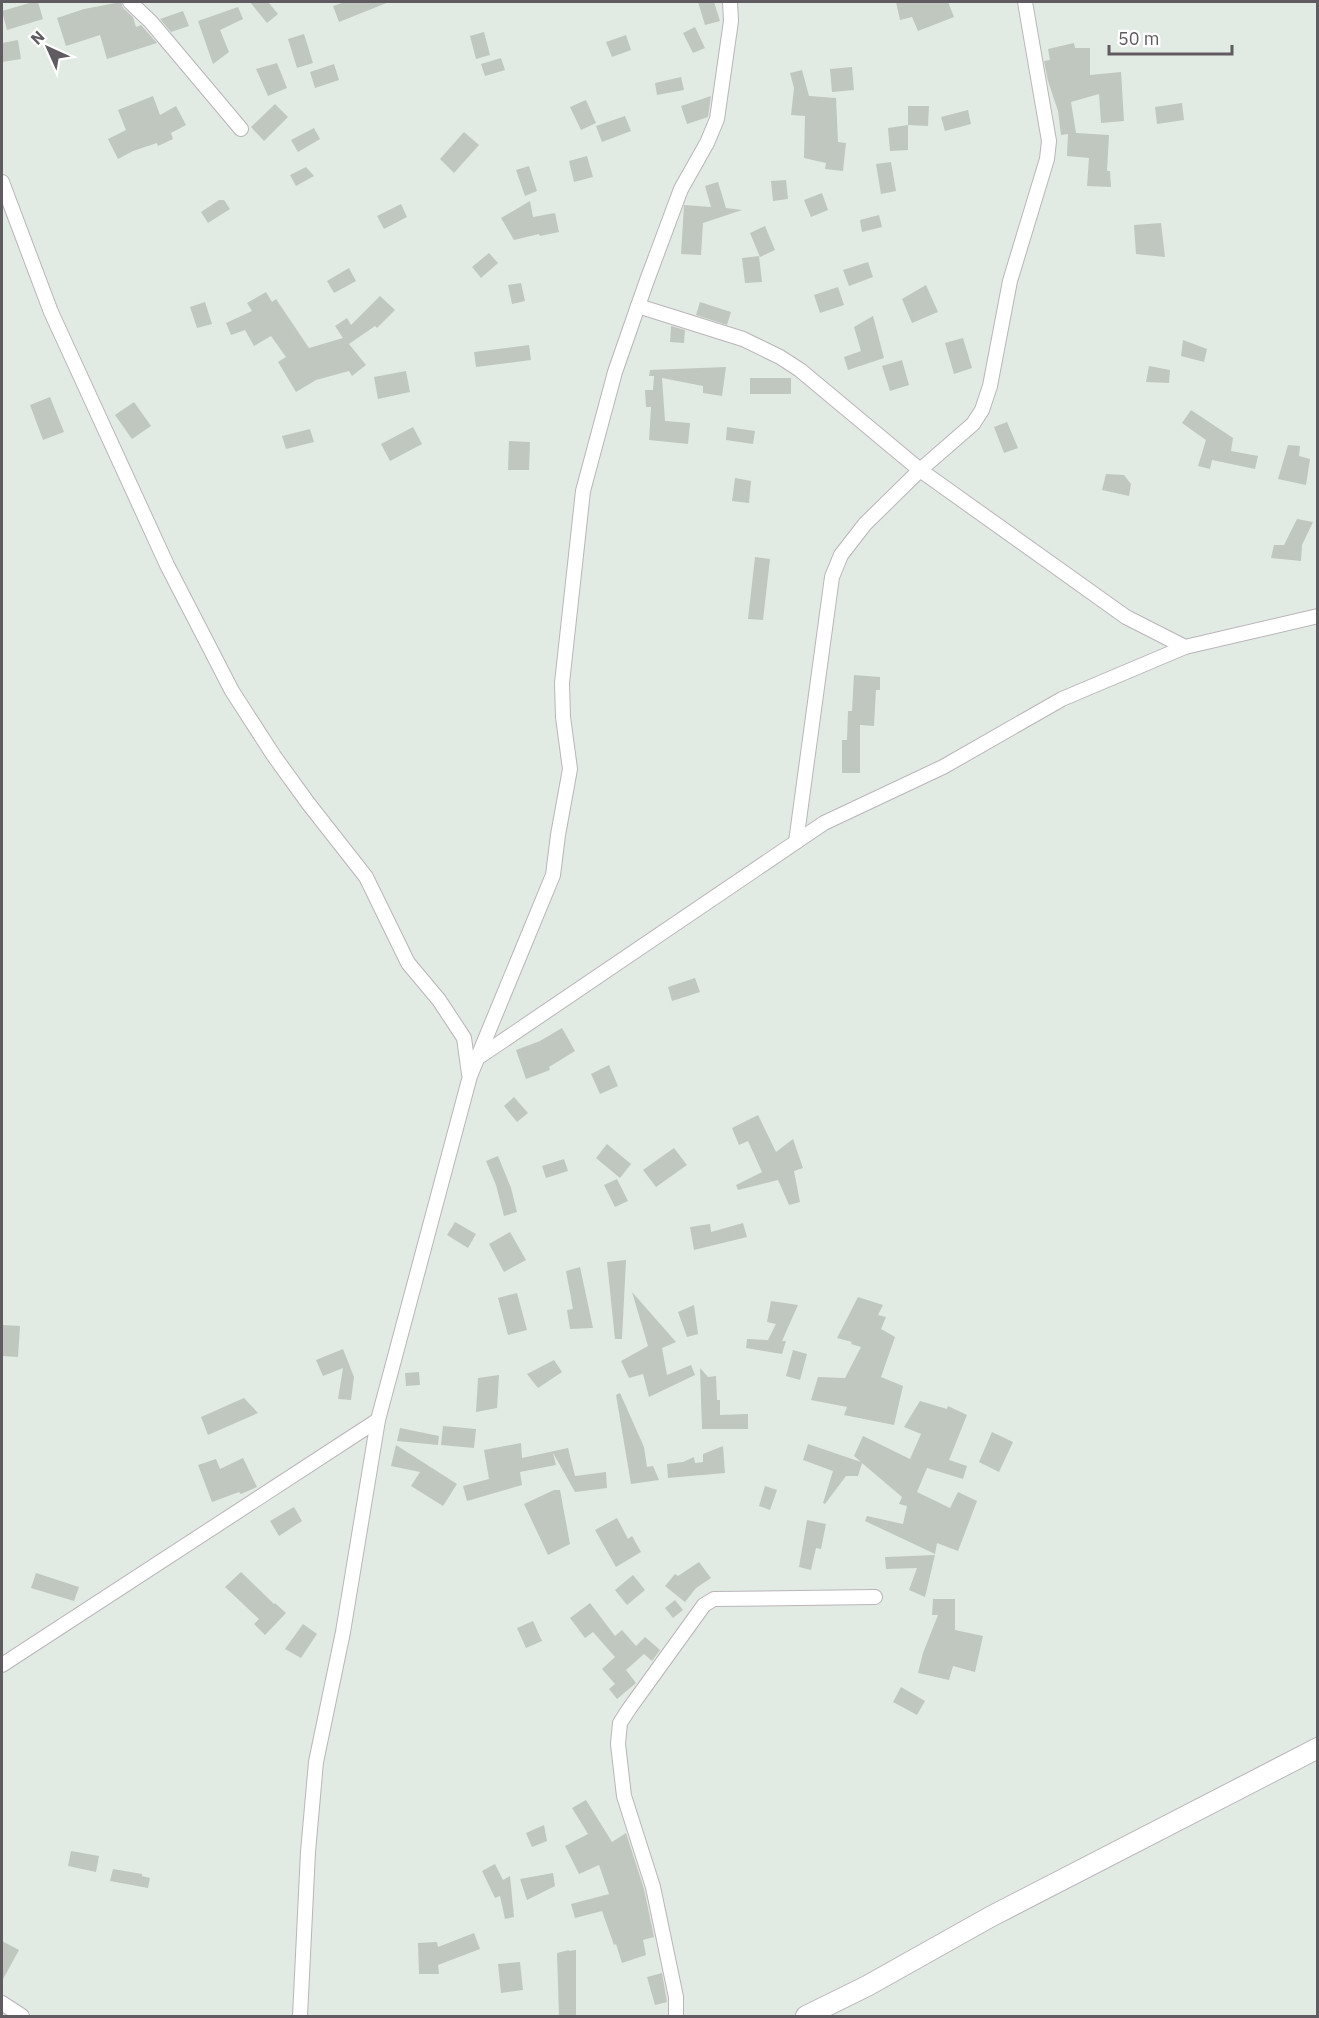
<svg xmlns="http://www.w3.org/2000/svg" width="1319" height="2018" font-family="'IBM Plex Sans',sans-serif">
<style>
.building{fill:#bfc7bf}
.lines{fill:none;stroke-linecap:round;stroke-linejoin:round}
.street-casing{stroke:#bab4bb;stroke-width:16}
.secondary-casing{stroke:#bab4bb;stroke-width:22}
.street{stroke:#fff;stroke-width:14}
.secondary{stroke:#fff;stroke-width:20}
</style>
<rect width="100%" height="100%" fill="#e2ebe3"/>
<g class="building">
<path d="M 33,2 L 38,2 L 43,19 L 7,30 L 2,11 Z"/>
<path d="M 121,2 L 123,8 L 133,17 L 136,27 L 141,25 L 157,43 L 107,59 L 100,35 L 66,46 L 57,18 L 84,9 Z"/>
<path d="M 250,2 L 268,2 L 278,14 L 267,23 Z"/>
<path d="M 345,2 L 389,2 L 339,22 L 333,6 Z"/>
<path d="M 698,2 L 714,2 L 720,21 L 705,25 Z"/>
<path d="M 896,2 L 948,2 L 954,17 L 918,31 L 912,17 L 900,20 Z"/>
<path d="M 238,7 L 243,19 L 220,30 L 229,52 L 213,64 L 198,21 Z"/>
<path d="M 183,11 L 189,26 L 171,32 L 160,19 Z"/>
<path d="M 695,27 L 705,48 L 693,53 L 683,33 Z"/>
<path d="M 484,32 L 490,55 L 476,59 L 470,36 Z"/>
<path d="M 304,34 L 313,63 L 297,68 L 288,39 Z"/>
<path d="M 626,35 L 631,50 L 612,57 L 606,42 Z"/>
<path d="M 18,40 L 21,59 L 2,62 L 2,43 Z"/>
<path d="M 1074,43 L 1075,48 L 1090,48 L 1090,75 L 1121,72 L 1124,121 L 1101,123 L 1099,94 L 1071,102 L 1076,133 L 1109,135 L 1107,171 L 1110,171 L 1111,187 L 1087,186 L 1089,158 L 1067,156 L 1068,134 L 1061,135 L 1058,111 L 1048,81 L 1044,61 L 1050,60 L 1048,49 Z"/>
<path d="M 501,58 L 505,70 L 485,76 L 481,64 Z"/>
<path d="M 277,63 L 287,88 L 268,96 L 256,69 Z"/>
<path d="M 334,64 L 339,80 L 315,88 L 310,72 Z"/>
<path d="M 852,67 L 854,90 L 832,92 L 830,69 Z"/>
<path d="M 802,70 L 809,96 L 836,98 L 838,142 L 846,143 L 843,171 L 825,169 L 826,163 L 804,158 L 805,116 L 791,115 L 794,88 L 790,73 Z"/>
<path d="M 681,77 L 684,90 L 657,95 L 655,83 Z"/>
<path d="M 153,96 L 160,115 L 176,106 L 186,125 L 171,133 L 173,139 L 158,146 L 157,143 L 133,151 L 118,159 L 108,139 L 126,130 L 118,110 Z"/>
<path d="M 711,96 L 708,117 L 687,124 L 681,106 Z"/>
<path d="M 586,100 L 596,123 L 581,130 L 570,107 Z"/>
<path d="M 1182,103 L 1184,120 L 1157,124 L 1155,107 Z"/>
<path d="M 275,104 L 288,117 L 264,141 L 251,127 Z"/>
<path d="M 908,106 L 929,106 L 928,126 L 908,125 Z"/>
<path d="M 968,110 L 971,124 L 945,131 L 941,117 Z"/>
<path d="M 625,116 L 631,131 L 602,142 L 596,126 Z"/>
<path d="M 908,125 L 908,150 L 890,151 L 888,128 Z"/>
<path d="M 314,128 L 320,139 L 298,152 L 291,140 Z"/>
<path d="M 464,132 L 479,145 L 454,173 L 440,159 Z"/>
<path d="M 587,156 L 593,177 L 574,182 L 569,161 Z"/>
<path d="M 891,162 L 896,191 L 881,194 L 876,164 Z"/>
<path d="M 529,166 L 537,191 L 525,196 L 516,170 Z"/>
<path d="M 306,167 L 314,176 L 296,186 L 290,175 Z"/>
<path d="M 786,180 L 788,199 L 773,201 L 771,181 Z"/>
<path d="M 718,182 L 726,208 L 742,210 L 703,223 L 701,255 L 681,254 L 684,205 L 711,207 L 705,186 Z"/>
<path d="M 822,193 L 828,210 L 811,217 L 804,200 Z"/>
<path d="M 219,200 L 224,200 L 230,209 L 208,223 L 201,212 Z"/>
<path d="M 530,201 L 533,217 L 555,213 L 559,232 L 540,236 L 539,234 L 514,240 L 501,218 Z"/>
<path d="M 401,204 L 407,217 L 384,229 L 377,216 Z"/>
<path d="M 879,215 L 882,227 L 862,232 L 860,220 Z"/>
<path d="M 1161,223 L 1165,257 L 1136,254 L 1134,225 Z"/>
<path d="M 765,226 L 775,250 L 760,257 L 750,233 Z"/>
<path d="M 489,253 L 498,263 L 481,278 L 472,267 Z"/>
<path d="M 759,256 L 762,282 L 745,283 L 742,258 Z"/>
<path d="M 868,262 L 873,277 L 849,286 L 843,270 Z"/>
<path d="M 349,268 L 356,281 L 334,293 L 327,281 Z"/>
<path d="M 521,283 L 525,301 L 512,304 L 508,285 Z"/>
<path d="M 926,285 L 938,312 L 912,323 L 902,299 Z"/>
<path d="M 838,287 L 844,305 L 820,313 L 814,295 Z"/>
<path d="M 266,292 L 272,302 L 276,299 L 309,348 L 343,338 L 335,326 L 347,318 L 351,325 L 380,296 L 395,310 L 377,328 L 375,326 L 349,344 L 366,365 L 352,376 L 349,371 L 316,380 L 296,392 L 278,362 L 286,357 L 271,336 L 254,346 L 245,330 L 231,335 L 226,323 L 252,311 L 247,303 Z"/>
<path d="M 205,302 L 212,324 L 197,328 L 190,307 Z"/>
<path d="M 700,302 L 731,312 L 727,325 L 696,315 Z"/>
<path d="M 873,316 L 884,358 L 848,370 L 844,357 L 861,351 L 854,327 Z"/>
<path d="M 671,326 L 685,330 L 684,343 L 670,342 Z"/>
<path d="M 963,338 L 972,368 L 954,374 L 945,343 Z"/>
<path d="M 1183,340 L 1207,349 L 1204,362 L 1181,356 Z"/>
<path d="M 529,345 L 531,360 L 476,367 L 474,352 Z"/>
<path d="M 902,360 L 909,385 L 890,391 L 882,366 Z"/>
<path d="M 1149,366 L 1170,370 L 1169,383 L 1146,382 Z"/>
<path d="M 726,367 L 722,396 L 703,393 L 703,386 L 662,378 L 665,421 L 690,423 L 688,444 L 649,440 L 651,407 L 646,407 L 645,390 L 653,390 L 654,376 L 649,376 L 650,370 Z"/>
<path d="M 406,371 L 410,392 L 378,399 L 374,377 Z"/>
<rect x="750" y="378" width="41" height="16"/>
<path d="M 50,397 L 64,432 L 43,440 L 30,405 Z"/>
<path d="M 134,402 L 151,426 L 132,439 L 115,415 Z"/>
<path d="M 1191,410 L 1233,438 L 1231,451 L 1258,456 L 1255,469 L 1212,460 L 1210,469 L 1198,466 L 1206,440 L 1182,423 Z"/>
<path d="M 1007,422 L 1018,448 L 1004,453 L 994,427 Z"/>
<path d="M 413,427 L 422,444 L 390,461 L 381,444 Z"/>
<path d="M 727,427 L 755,431 L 753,444 L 726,440 Z"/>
<path d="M 310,429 L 314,442 L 286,449 L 282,436 Z"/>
<path d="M 509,441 L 530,442 L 529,470 L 508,470 Z"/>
<path d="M 1288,445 L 1300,446 L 1299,456 L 1310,459 L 1306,485 L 1278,479 Z"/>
<path d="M 1106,474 L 1124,475 L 1131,484 L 1129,496 L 1102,490 Z"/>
<path d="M 735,478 L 751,481 L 749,503 L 732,501 Z"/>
<path d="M 1297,519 L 1313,522 L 1302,545 L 1301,561 L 1271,558 L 1274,545 L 1284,545 Z"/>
<path d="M 755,557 L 770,559 L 763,620 L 748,619 Z"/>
<path d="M 854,675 L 880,677 L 880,690 L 876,690 L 874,726 L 860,725 L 860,773 L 842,773 L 842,740 L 847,740 L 848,711 L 852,711 Z"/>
<path d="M 695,978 L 700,992 L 672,1001 L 668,987 Z"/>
<path d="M 562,1028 L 575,1051 L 549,1067 L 550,1070 L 526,1079 L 516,1050 L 540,1041 Z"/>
<path d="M 609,1065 L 618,1086 L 600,1094 L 591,1074 Z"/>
<path d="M 514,1097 L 528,1113 L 517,1122 L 504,1106 Z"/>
<path d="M 758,1115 L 776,1152 L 793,1139 L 803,1168 L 794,1171 L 800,1202 L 789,1205 L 778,1180 L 738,1190 L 736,1185 L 762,1172 L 748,1141 L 739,1145 L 732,1128 Z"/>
<path d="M 607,1144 L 631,1164 L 620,1178 L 596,1158 Z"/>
<path d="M 674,1148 L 687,1165 L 656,1187 L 643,1170 Z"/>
<path d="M 498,1156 L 511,1188 L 517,1212 L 504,1216 L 496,1185 L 486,1161 Z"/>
<path d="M 564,1159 L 568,1171 L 546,1178 L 542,1166 Z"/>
<path d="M 617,1179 L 628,1201 L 615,1207 L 604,1185 Z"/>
<path d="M 455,1222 L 476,1234 L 468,1248 L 447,1235 Z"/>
<path d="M 743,1223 L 747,1237 L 694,1250 L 690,1227 L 710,1224 L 711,1232 Z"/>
<path d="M 510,1232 L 526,1260 L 504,1272 L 489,1244 Z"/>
<path d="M 626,1260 L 622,1339 L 615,1339 L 607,1262 Z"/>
<path d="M 580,1267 L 593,1328 L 570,1329 L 567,1310 L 573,1309 L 566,1271 Z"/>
<path d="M 632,1292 L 676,1342 L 662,1348 L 667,1375 L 691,1365 L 695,1375 L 649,1397 L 643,1374 L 629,1378 L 621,1361 L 648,1346 Z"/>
<path d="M 517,1293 L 527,1330 L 508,1335 L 498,1298 Z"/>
<path d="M 858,1297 L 883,1305 L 878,1315 L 886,1317 L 881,1329 L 895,1337 L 881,1377 L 903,1386 L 894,1425 L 844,1415 L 847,1407 L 811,1400 L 818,1377 L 845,1378 L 861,1347 L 851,1344 L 852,1342 L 837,1338 Z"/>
<path d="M 771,1301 L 798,1305 L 782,1341 L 786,1341 L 782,1354 L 746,1348 L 747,1339 L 768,1340 L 776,1324 L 767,1322 Z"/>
<path d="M 694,1305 L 698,1334 L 687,1337 L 678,1312 Z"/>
<path d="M 2,1325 L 20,1326 L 18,1357 L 2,1356 Z"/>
<path d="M 343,1349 L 354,1377 L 351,1400 L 338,1399 L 343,1368 L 323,1376 L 316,1360 Z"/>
<path d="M 793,1350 L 807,1354 L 800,1380 L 786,1376 Z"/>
<path d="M 554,1360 L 562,1372 L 538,1388 L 527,1374 Z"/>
<path d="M 700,1368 L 708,1377 L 716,1376 L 717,1400 L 720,1400 L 720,1415 L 748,1414 L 748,1429 L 702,1429 Z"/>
<path d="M 419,1372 L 420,1385 L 406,1386 L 405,1373 Z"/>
<path d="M 499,1375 L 497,1408 L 476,1412 L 478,1378 Z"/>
<path d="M 620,1393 L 644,1447 L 647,1467 L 653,1466 L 659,1480 L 631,1484 L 616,1395 Z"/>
<path d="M 244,1398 L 258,1413 L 208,1435 L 201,1417 Z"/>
<path d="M 920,1401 L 947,1409 L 948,1406 L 967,1415 L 949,1460 L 967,1466 L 963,1479 L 927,1468 L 917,1492 L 950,1508 L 958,1492 L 977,1501 L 958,1551 L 937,1543 L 935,1554 L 865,1521 L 867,1516 L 903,1524 L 907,1506 L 899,1504 L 902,1497 L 862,1463 L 858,1476 L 846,1476 L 825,1504 L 823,1503 L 833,1471 L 803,1460 L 808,1444 L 861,1462 L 854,1456 L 863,1436 L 910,1459 L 921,1434 L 904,1427 Z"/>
<path d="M 443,1426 L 476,1429 L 474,1448 L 441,1445 Z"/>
<path d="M 400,1428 L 439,1436 L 438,1445 L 397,1441 Z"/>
<path d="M 992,1432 L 1013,1442 L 999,1472 L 979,1462 Z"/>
<path d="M 521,1443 L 522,1458 L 568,1448 L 575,1476 L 606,1472 L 607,1488 L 575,1492 L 553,1453 L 556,1465 L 520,1472 L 522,1485 L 467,1501 L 463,1486 L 489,1479 L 484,1450 Z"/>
<path d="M 396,1445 L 457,1484 L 443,1506 L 411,1486 L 420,1472 L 391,1466 Z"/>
<path d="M 723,1446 L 725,1473 L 668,1478 L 667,1464 L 683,1462 L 694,1457 L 695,1463 L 703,1462 L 703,1454 Z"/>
<path d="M 243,1458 L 257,1487 L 241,1494 L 239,1492 L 212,1502 L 198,1465 L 216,1459 L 220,1469 Z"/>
<path d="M 765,1486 L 777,1490 L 770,1510 L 759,1506 Z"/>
<path d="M 554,1490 L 560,1490 L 570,1544 L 548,1555 L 524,1504 Z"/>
<path d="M 294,1507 L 302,1521 L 279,1536 L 270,1521 Z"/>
<path d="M 617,1518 L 628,1539 L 632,1536 L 641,1552 L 616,1567 L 595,1530 Z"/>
<path d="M 807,1520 L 826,1524 L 821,1549 L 816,1548 L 811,1570 L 799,1567 Z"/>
<path d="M 935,1555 L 925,1597 L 909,1590 L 917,1568 L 886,1569 L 885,1557 Z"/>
<path d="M 699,1562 L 711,1578 L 696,1588 L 685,1602 L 665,1586 L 675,1574 L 678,1576 Z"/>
<path d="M 241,1572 L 274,1604 L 275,1603 L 286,1613 L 265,1635 L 254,1624 L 259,1619 L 225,1587 Z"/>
<path d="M 36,1573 L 79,1587 L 74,1601 L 31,1588 Z"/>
<path d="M 633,1575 L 645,1590 L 627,1605 L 615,1590 Z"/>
<path d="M 933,1599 L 955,1599 L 955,1630 L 983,1636 L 975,1672 L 953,1666 L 949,1680 L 918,1673 L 923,1653 L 938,1615 L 932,1615 Z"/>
<path d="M 675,1600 L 683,1610 L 673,1618 L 665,1608 Z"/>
<path d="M 590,1603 L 615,1636 L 622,1630 L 636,1646 L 645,1637 L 660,1650 L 652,1661 L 643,1653 L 644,1654 L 626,1670 L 636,1683 L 617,1699 L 609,1689 L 615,1684 L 602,1669 L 615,1657 L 593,1632 L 585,1638 L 570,1618 Z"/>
<path d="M 533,1621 L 542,1641 L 526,1648 L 517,1628 Z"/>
<path d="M 303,1624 L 317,1634 L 301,1658 L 285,1649 Z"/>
<path d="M 901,1687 L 925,1701 L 917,1715 L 893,1702 Z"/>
<path d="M 586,1800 L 612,1842 L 626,1833 L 644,1889 L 654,1937 L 643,1940 L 646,1955 L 622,1963 L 616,1944 L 614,1945 L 602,1911 L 575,1918 L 571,1904 L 609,1894 L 599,1865 L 579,1874 L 565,1846 L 588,1834 L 572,1808 Z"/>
<path d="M 544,1825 L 547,1841 L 532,1847 L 526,1833 Z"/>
<path d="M 71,1851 L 99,1856 L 96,1872 L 68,1866 Z"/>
<path d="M 495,1864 L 503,1880 L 510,1876 L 514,1917 L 505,1919 L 500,1896 L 495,1898 L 482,1871 Z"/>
<path d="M 113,1869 L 142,1874 L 142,1876 L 150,1878 L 148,1888 L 110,1881 Z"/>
<path d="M 553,1873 L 555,1886 L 527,1900 L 520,1879 Z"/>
<path d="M 474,1933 L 480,1949 L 438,1965 L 439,1974 L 419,1974 L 418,1943 L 437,1942 L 438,1947 Z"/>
<path d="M 2,1941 L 19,1950 L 2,1981 Z"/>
<path d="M 569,1950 L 569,1951 L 576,1950 L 576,2016 L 559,2016 L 557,1953 Z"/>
<path d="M 520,1962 L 523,1990 L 501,1993 L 498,1964 Z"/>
<path d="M 662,1973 L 667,2002 L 655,2005 L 647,1977 Z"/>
</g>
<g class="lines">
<g class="street-casing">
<g id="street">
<path d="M 130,2 L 151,22 L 241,129"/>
<path d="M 2,182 L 51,312 L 167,565 L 232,691 L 274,756 L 308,803 L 366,877 L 408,963 L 439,1000 L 464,1038 L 469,1074"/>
<path d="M 638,306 L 743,339 L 780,357 L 800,370 L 920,470 L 1126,617 L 1185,647 L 1318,616"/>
<path d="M 796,842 L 832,577 L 841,555 L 865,524 L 920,470 L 973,424 L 982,410 L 990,386 L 1010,281 L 1047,159 L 1049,141 L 1025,2"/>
<path d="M 476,1059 L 824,823 L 943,767 L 1062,699 L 1185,647"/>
<path d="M 2,1665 L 378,1420"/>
<path d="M 2,2003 L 22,2016"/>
<path d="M 300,2016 L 308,1852 L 316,1762 L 343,1632 L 378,1420 L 470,1076 L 553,875 L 558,835 L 570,769 L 563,717 L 562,683 L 583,491 L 615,372 L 646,283 L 681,189 L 707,143 L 717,119 L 731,21 L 730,2"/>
<path d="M 676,2016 L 676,1997 L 653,1887 L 624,1796 L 618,1744 L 620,1723 L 629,1709 L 704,1605 L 714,1599 L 875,1597"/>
</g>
</g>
<g class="secondary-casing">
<path id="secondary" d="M 806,2016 L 867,1986 L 990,1917 L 1318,1748"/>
</g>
<use href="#street" class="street"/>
<use href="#secondary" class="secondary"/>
</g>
<rect width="1319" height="2018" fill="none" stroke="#605a61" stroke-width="6"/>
<g transform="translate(48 48) rotate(315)" stroke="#ffffff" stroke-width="4.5" paint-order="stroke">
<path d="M0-4.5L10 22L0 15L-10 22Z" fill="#605a61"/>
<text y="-9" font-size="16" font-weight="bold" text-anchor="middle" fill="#605a61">N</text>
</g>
<path d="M1109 45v9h123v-9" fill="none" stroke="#605a61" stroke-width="3"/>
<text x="1118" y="45" font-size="18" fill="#605a61" stroke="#ffffff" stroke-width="4.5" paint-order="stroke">50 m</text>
</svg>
